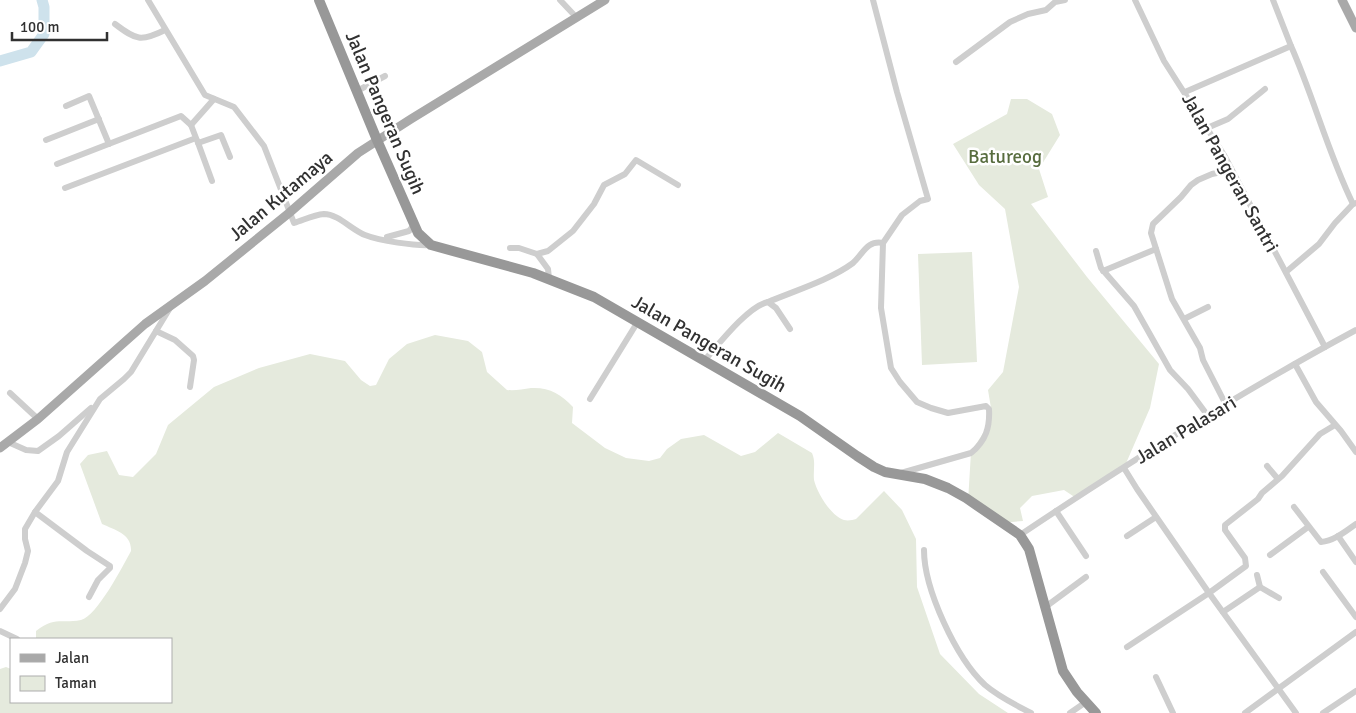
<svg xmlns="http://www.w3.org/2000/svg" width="1356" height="713" font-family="Signika,sans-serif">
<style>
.green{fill:#e5eadd}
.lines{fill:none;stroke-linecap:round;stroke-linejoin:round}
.river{stroke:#cee2ec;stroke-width:11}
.minor{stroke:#cecece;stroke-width:6}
.major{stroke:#a9a9a9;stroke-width:9}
.highway{stroke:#989898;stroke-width:10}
.labels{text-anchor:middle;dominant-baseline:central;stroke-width:5;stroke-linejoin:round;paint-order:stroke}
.street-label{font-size:19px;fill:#313131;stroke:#fff}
.park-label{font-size:19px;fill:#586d3f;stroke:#fff}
</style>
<rect width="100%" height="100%" fill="#fff"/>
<g class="green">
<path d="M 1011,99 L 1027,99 L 1052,114 L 1060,135 L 1039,169 L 1048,197 L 1031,204 L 1087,277 L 1159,364 L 1150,408 L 1124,468 L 1076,498 L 1064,490 L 1032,496 L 1020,508 L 1023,521 L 999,523 L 968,502 L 971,452 L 987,427 L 991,408 L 988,390 L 1003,372 L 1019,287 L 1005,209 L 979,185 L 953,144 L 1007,114 Z"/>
<path d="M 972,252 L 977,362 L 922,365 L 918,254 Z"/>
<path d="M 435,335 L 468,341 L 482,352 L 487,372 L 507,390 C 515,391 523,389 531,388 C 549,387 561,394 573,407 L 572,423 L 605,448 L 626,458 L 649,461 L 660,458 L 667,449 L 681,439 L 704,435 L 741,456 L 755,452 L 778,433 L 812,453 C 816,462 813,470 814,480 C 817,493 831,516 844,520 C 848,521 853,520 856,519 L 884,491 L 902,510 L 916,539 L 917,587 L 940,654 L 979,694 L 1008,713 L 0,713 L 0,669 L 6,667 L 11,669 L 11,702 L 171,702 L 171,639 L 36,639 L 36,631 C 55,616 61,624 81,620 C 97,616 123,566 131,551 C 132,534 115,530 102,524 L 80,464 L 88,455 L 107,451 L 119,475 L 133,477 L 156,454 L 168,425 L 214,387 L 259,368 L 310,354 L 345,361 L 361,380 L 370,386 L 376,385 L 389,359 L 407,344 Z"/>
</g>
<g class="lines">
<path class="river" d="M 0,61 L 31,52 L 44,34 L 44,7 L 42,0"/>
<g class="minor">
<path d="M 148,0 L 205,95 L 234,107 L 264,146 L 294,223 C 304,220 313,215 324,214 C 338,214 352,230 365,235 C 380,241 415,246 431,245"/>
<path d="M 560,0 L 577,18"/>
<path d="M 873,0 L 897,92 L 928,199 L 920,201 L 902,215 L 883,243 L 881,308 L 891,368 L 900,382 L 917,402 L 931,408 L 948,413 L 986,406 L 989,409 C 990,427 986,441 971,453 L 901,473"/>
<path d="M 1135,0 L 1164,61 L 1224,155 L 1325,347"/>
<path d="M 115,24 C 136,40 141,42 165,30"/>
<path d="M 1291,46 C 1314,98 1328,153 1353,204 L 1356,203"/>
<path d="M 956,62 L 1010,22 L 1028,14 L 1046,10 L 1055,2 L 1065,0"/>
<path d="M 357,91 L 385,76"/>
<path d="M 1185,92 L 1291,46 L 1273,0"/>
<path d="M 66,106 L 89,96 L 109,144"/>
<path d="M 1207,128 L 1228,119 L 1265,89"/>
<path d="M 46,140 L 99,119"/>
<path d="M 197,140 L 212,181"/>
<path d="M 198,143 L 221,135 L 230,157"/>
<path d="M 57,164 L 181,116 L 191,125 L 214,99"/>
<path d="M 65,188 L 196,138 L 191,125"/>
<path d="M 387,237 L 409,231 L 414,225"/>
<path d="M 510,248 L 519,248 L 537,254"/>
<path d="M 1096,251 L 1101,268 L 1134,306 L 1170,370 L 1188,389 L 1208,416"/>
<path d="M 1103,271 L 1156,249"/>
<path d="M 1286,272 L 1319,244 L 1335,223 L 1353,204"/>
<path d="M 549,278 L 548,269 L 537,254 L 548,251 L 573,231 L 594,204 L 604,185 L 625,174 L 636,160 L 678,185"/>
<path d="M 768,302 C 794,291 830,280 853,263 C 863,254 867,240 883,243"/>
<path d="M 1184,319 L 1208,307"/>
<path d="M 156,331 L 175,340 L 193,356 L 194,360 L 190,387"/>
<path d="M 704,361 C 718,345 748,306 768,302 L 776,308 L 790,329"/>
<path d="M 1295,364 L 1316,402 L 1341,431 L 1356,452"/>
<path d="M 10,393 L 38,419"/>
<path d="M 590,399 L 637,323"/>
<path d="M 1226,405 L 1203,360 L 1200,348 L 1172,299 L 1151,233 L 1153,224 L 1181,197 L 1191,185 L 1198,180 L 1212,174 L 1231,170"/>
<path d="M 8,442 L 26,450 L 38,451 L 59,436 L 91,408"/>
<path d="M 1267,466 L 1278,479"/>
<path d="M 1124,468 L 1137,489 L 1209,593 L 1296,713"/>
<path d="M 1294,507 L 1321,542 C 1334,541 1346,531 1356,524"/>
<path d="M 1056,511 L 1086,556"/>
<path d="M 35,512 L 87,551 L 110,566 L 110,568 L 98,580 L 89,597"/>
<path d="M 1020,535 C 1129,462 1241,392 1356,330"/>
<path d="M 1127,536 L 1156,517"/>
<path d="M 1338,536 L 1356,562"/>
<path d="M 924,550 C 924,589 956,658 985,685 C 999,697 1014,704 1031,713"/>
<path d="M 1270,555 L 1308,527"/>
<path d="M 1323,572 L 1356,617"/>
<path d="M 1257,575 L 1260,587"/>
<path d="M 1044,608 L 1086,577"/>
<path d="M 0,609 L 15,589 L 25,563 L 28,551 L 25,539 L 25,529 L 35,512 L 58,481 L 67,452 L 100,399 L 124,379 L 131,372 L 170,308"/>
<path d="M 1223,612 L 1260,587 L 1279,598"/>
<path d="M 0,631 L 17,639"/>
<path d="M 1127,647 L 1209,593 L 1246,566 L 1245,558 L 1225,530 L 1225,525 L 1258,499 L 1262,493 L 1282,476 L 1320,434 L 1335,425"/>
<path d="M 1156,677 L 1173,713"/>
<path d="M 1070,713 L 1086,702"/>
<path d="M 1245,713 L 1356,632"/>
<path d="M 1323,713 L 1356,691"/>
</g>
<g class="major">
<path d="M 1342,0 L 1356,28"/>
<path d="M 0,448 L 38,419 L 145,324 L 205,281 L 289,213 L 358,153 L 411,119 L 605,0"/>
</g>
<path class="highway" d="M 319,0 L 377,140 L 418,233 L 431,245 L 533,273 L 594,297 L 800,416 L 857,456 L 874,467 L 885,472 L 925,479 L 948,488 L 966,498 L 1020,535 L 1029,549 L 1063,671 L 1077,692 L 1096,713"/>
</g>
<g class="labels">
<g class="street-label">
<text transform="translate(385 113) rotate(67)">Jalan Pangeran Sugih</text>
<text transform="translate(1230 173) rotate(61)">Jalan Pangeran Santri</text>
<text transform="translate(281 196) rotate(-40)">Jalan Kutamaya</text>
<text transform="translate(709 344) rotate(30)">Jalan Pangeran Sugih</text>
<text transform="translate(1186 430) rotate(-31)">Jalan Palasari</text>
</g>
<g class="park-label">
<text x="1005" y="157">Batureog</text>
</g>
</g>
<rect x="10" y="638" width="162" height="65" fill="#ffffff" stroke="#adadad"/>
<rect x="20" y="654" width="25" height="8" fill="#a9a9a9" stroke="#adadad"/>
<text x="55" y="663" font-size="15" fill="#313131">Jalan</text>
<rect x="20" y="676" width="25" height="15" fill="#e5eadd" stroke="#adadad"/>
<text x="55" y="688" font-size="15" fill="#313131">Taman</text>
<path d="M12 32v8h95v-8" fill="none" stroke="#313131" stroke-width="2.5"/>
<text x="20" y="32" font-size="15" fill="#313131" stroke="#ffffff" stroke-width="4" paint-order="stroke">100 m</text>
</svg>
